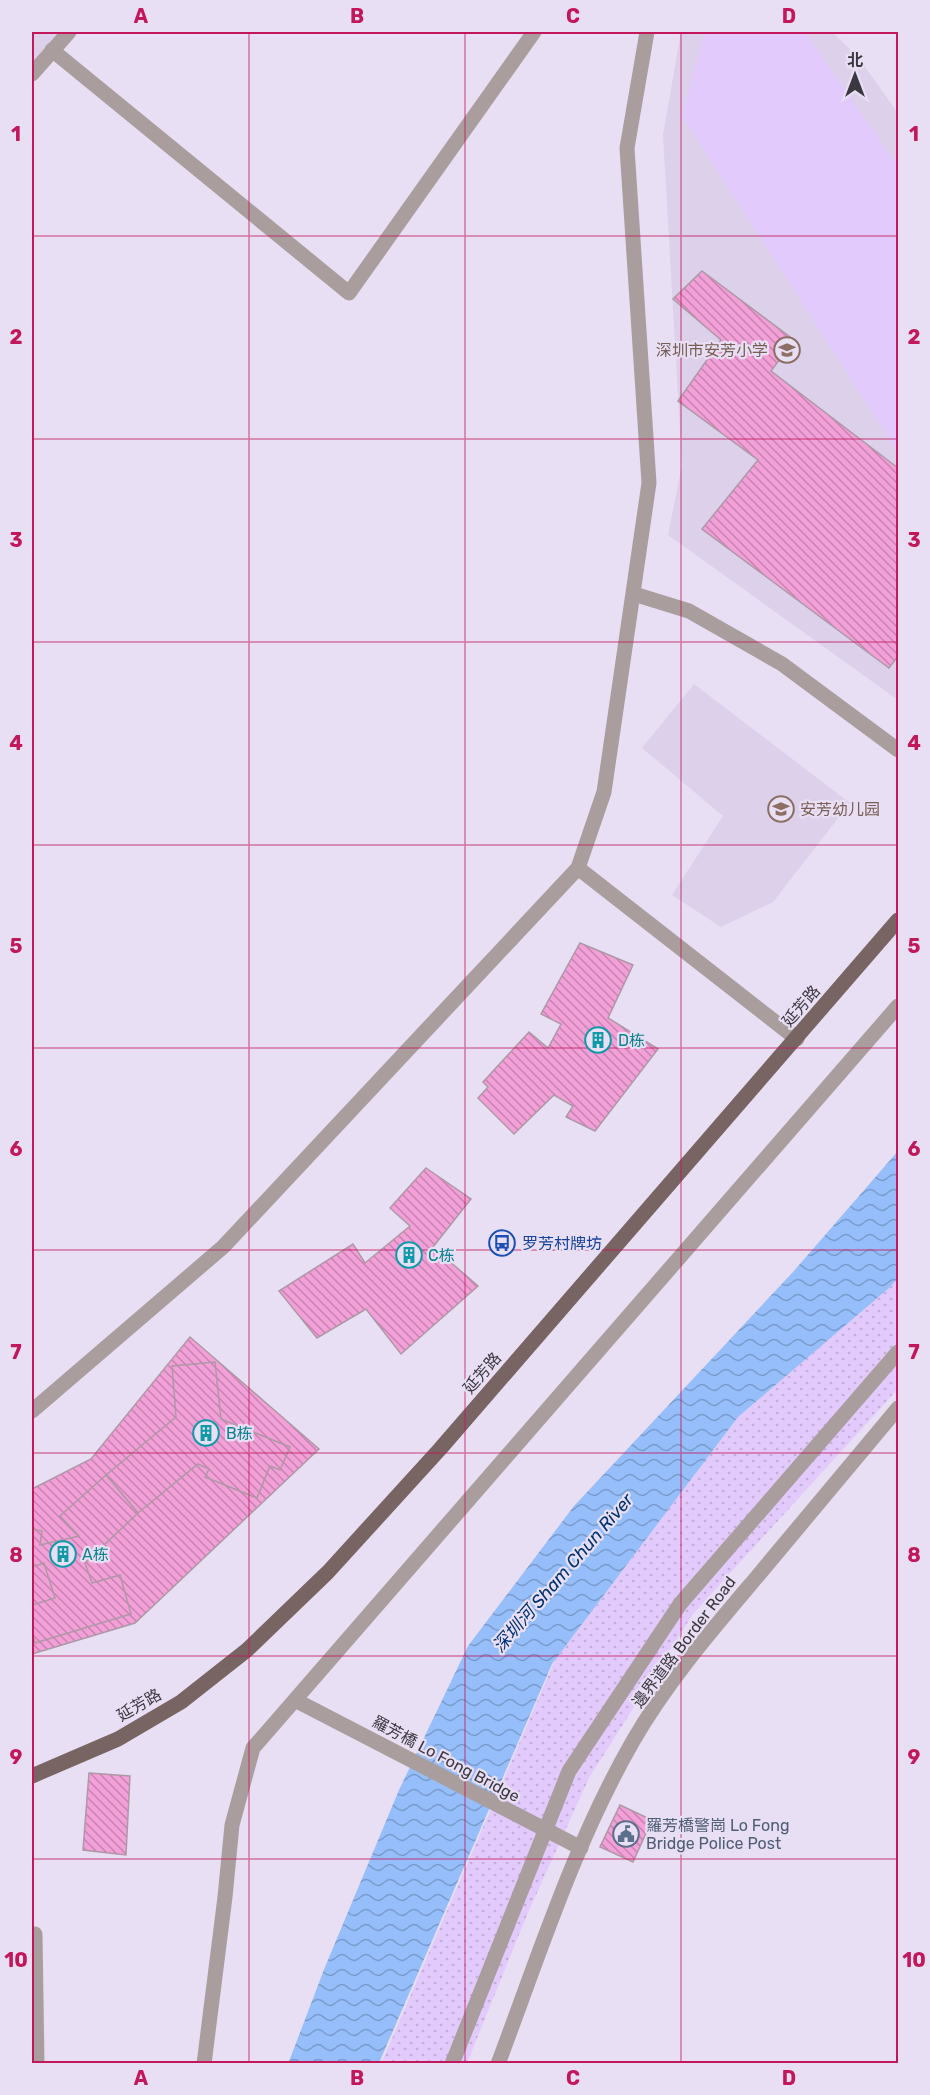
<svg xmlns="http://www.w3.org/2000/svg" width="930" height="2095" font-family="Rubik,'Noto Sans SC',sans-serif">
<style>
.built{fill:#dcd0ea}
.grass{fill:url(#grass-dots)}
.garden{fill:#e3cafc}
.water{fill:url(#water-waves)}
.building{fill:url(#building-back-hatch);stroke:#ad99a5;stroke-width:1.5}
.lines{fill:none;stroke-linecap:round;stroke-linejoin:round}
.minor{stroke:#a99e9d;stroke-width:15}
.major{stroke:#786463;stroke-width:15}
.minor-bridge{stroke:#a99e9d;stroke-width:15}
.grid{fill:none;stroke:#c2185b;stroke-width:1.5;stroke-opacity:0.55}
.labels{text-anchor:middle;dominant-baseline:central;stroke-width:4.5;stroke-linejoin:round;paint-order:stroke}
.education-label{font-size:16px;fill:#785e54;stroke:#e9dff4;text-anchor:end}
.street-label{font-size:16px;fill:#3c3841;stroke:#e9dff4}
.culture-label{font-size:16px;fill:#0d838f;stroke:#e9dff4;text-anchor:start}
.transit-label{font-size:16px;fill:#164399;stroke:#e9dff4;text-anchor:start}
.service-label{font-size:16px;fill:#4e5e75;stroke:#e9dff4;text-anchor:start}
.water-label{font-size:18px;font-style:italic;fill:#013372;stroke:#e9dff4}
.neatline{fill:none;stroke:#c2185b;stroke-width:2}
.grid-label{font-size:20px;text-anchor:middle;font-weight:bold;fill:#c2185b}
</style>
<defs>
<pattern id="grass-dots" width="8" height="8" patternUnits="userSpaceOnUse" patternTransform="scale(1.5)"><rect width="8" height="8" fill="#e3cafc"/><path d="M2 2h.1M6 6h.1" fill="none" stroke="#c4aed9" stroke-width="1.8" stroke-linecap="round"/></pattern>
<pattern id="water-waves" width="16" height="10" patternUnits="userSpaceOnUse" patternTransform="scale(1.5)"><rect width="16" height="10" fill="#95befa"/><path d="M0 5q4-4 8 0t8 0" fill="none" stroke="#7b9bcc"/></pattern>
<pattern id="building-back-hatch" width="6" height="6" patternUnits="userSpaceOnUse" patternTransform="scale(1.5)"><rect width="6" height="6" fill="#f3a0d8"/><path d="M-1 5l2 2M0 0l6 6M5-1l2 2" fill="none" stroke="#c683b1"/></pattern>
</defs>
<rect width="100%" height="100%" fill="#e9dff4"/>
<g class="built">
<path d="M 32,32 L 64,32 L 32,73 Z"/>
<path d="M 681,32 L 832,32 L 858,57 L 898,113 L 898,700 L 668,535 L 682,465 L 663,135 Z"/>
<path d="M 694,684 L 850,803 L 773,902 L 721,927 L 672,895 L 723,816 L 642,748 Z"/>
</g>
<path class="grass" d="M 898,1278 L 898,1389 L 693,1614 L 589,1778 L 527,1915 L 467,2063 L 381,2064 L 555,1660 L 738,1417 Z"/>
<path class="garden" d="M 705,32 L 805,32 L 898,166 L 898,446 L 894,446 L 682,116 Z"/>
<path class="water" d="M 898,1151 L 898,1278 L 889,1288 L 738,1417 L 552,1664 L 379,2063 L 288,2064 L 325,1967 L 399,1790 L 468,1646 L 574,1506 L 793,1272 Z"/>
<g class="building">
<path d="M 702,271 L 794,340 L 771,371 L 898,468 L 898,656 L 889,668 L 702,529 L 758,460 L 678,401 L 721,340 L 673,299 Z"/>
<path d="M 580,943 L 633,965 L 608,1018 L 658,1049 L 595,1131 L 566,1117 L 573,1106 L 554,1095 L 514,1134 L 478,1098 L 488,1087 L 483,1082 L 529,1032 L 548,1048 L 561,1024 L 541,1014 Z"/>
<path d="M 426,1168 L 471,1199 L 433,1247 L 478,1286 L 401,1354 L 366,1309 L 317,1338 L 279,1291 L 353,1244 L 365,1263 L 410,1226 L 390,1208 Z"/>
<path d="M 190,1337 L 319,1449 L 135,1623 L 32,1654 L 32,1489 L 91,1459 Z"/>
<path d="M 215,1362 L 221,1419 L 290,1447 L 280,1470 L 270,1466 L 257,1498 L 205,1477 L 209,1469 L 198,1464 L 138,1513 L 106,1475 L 176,1417 L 172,1366 Z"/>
<path d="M 106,1475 L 138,1513 L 85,1563 L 92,1583 L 120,1575 L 131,1614 L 35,1643 L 32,1632 L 32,1605 L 55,1598 L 44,1563 L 32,1567 L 32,1570 L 32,1529 L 42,1531 L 40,1545 L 79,1536 L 60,1516 Z"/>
<path d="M 89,1773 L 130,1776 L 126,1855 L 83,1850 Z"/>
<path d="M 620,1805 L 652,1820 L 633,1862 L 600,1847 Z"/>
</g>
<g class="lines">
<g class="minor">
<path d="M 52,50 L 349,293 L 534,32"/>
<path d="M 32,74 L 69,32"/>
<path d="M 634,594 L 689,611 L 782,664 L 898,750"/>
<path d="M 578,868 L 797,1039"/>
<path d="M 32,1411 L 223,1247 L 578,868 L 604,792 L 649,483 L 627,148 L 647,32"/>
<path d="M 32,1934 L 35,1934 L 37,2064"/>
<path d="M 204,2064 L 225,1897 L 232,1825 L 253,1748 L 898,1006"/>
<path d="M 452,2064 L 569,1771 L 680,1604 L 898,1352"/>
<path d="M 498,2064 C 539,1955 575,1842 633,1741 C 667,1682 712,1630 756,1578 C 803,1521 851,1465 898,1408"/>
</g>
<path class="major" d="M 32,1776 L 118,1739 L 181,1702 L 247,1650 L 328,1572 L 440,1449 L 898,920"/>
<path class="minor-bridge" d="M 295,1700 L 581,1848"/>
</g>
<path class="grid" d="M 249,32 L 249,2064M 465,32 L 465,2064M 681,32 L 681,2064M 32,236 L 898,236M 32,439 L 898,439M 32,642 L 898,642M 32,845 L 898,845M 32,1048 L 898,1048M 32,1250 L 898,1250M 32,1453 L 898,1453M 32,1656 L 898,1656M 32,1859 L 898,1859"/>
<defs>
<g id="school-ring" transform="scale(1.35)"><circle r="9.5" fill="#e9dff4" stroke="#8d6e63" stroke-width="1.5"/><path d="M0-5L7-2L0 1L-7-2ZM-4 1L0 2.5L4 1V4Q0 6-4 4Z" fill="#8d6e63"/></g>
<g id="building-ring" transform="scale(1.35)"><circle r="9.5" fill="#e9dff4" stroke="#0f9aa8" stroke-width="1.5"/><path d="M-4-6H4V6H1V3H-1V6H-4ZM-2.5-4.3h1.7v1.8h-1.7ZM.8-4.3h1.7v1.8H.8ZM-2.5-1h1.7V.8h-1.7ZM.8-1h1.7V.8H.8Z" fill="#0f9aa8"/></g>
<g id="bus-ring" transform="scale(1.35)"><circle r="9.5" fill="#e9dff4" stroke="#1a4fb4" stroke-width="1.5"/><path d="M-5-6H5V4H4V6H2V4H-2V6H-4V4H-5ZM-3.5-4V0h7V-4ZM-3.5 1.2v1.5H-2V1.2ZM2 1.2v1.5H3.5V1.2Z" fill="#1a4fb4"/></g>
<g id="civic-ring" transform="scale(1.35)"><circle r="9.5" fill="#e9dff4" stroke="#5c6f8a" stroke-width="1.5"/><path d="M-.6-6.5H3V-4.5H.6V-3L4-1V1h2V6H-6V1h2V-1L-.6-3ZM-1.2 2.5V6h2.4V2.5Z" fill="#5c6f8a"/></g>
</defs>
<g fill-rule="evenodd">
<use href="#school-ring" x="787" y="350"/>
<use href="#school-ring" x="781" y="809"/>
<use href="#building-ring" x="598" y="1040"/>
<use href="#bus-ring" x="502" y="1243"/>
<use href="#building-ring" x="409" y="1255"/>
<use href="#building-ring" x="206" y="1433"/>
<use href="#building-ring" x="63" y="1554"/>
<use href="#civic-ring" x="626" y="1834"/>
</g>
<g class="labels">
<g class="education-label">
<text x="768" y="350">深圳市安芳小学</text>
<text x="800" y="809" text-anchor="start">安芳幼儿园</text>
</g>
<g class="street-label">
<text transform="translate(801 1006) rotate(-49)">延芳路</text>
<text transform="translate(482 1373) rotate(-49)">延芳路</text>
<text transform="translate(684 1642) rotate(-53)">邊界道路 Border Road</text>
<text transform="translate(139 1705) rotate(-30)">延芳路</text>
<text transform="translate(446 1759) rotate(28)">羅芳橋 Lo Fong Bridge</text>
</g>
<g class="culture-label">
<text x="618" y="1040">D栋</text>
<text x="428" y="1255">C栋</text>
<text x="226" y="1433">B栋</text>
<text x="82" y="1554">A栋</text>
</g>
<g class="transit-label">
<text x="522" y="1243">罗芳村牌坊</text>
</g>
<g class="service-label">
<text x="646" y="1825">羅芳橋警崗 Lo Fong<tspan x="646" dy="18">Bridge Police Post</tspan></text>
</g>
<g class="water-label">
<text transform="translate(563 1573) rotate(-49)">深圳河 Sham Chun River</text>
</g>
</g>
<rect width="930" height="2095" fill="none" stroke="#e9dff4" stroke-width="66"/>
<g transform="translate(855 75)" stroke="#e9dff4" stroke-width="4.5" paint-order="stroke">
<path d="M0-4.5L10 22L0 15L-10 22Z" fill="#3c3841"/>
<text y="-9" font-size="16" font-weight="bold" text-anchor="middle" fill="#3c3841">北</text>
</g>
<rect x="33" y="33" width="864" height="2029" class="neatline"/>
<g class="grid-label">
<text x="141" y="23">A</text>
<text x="357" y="23">B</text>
<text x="573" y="23">C</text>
<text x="789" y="23">D</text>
<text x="16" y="141">1</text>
<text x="914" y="141">1</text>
<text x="16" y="344">2</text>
<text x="914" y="344">2</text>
<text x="16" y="547">3</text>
<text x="914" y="547">3</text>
<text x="16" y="750">4</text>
<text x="914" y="750">4</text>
<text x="16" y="953">5</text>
<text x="914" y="953">5</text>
<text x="16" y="1156">6</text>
<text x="914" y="1156">6</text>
<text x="16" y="1359">7</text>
<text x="914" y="1359">7</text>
<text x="16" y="1562">8</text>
<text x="914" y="1562">8</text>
<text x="16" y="1764">9</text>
<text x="914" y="1764">9</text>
<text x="16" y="1967">10</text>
<text x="914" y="1967">10</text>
<text x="141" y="2085">A</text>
<text x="357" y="2085">B</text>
<text x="573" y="2085">C</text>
<text x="789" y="2085">D</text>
</g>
</svg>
